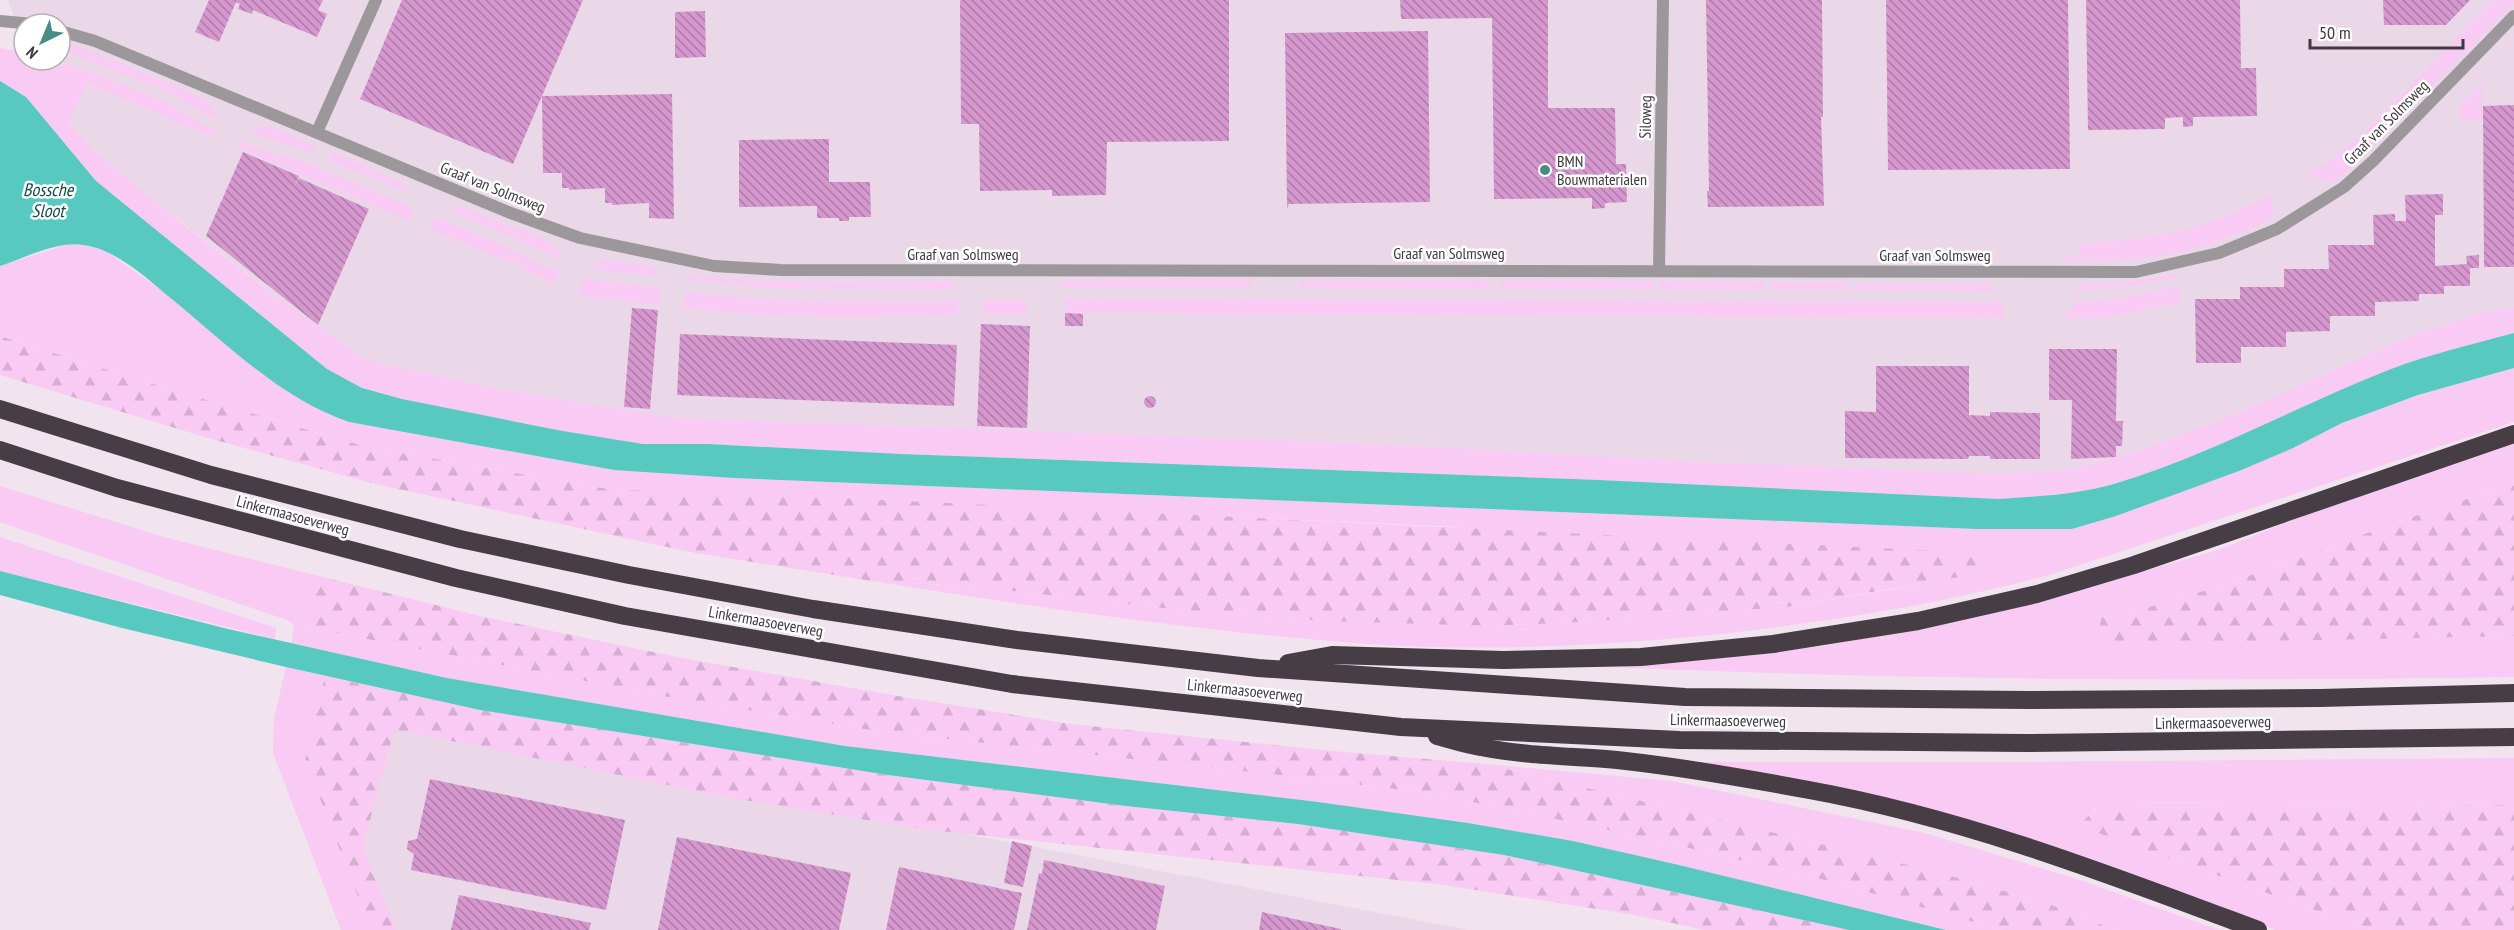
<svg xmlns="http://www.w3.org/2000/svg" width="2514" height="930" font-family="'PT Sans Narrow',sans-serif">
<style>
.built{fill:#ead8e9}
.green{fill:#f9caf3}
.forest{fill:url(#forest-firs)}
.water{fill:#58c9c1}
.building{fill:url(#building-back-hatch)}
.lines{fill:none;stroke-linecap:round;stroke-linejoin:round}
.street{stroke:#9c979b;stroke-width:12}
.highway{stroke:#473d45;stroke-width:18}
.poi-dot{fill:#468d87;stroke:#fff;stroke-width:2}
.labels{text-anchor:middle;dominant-baseline:central;stroke-width:5;stroke-linejoin:round;paint-order:stroke}
.street-label{font-size:16px;fill:#3e393e;stroke:#fff}
.poi-label{font-size:16px;fill:#3e393e;stroke:#fff;text-anchor:start}
.water-label{font-size:18px;font-style:italic;fill:#164945;stroke:#fff}
</style>
<defs>
<pattern id="forest-firs" width="22" height="20" patternUnits="userSpaceOnUse" patternTransform="scale(1.5)"><rect width="22" height="20" fill="#f9caf3"/><path d="M5 1l3.5 6h-7zM16 11l3.5 6h-7z" fill="#d6aed1"/></pattern>
<pattern id="building-back-hatch" width="6" height="6" patternUnits="userSpaceOnUse" patternTransform="scale(1.5)"><rect width="6" height="6" fill="#d597ce"/><path d="M-1 5l2 2M0 0l6 6M5-1l2 2" fill="none" stroke="#ae7ca9"/></pattern>
</defs>
<rect width="100%" height="100%" fill="#f1e4ef"/>
<g class="built">
<path d="M 8,0 L 2514,0 L 2514,313 L 2059,484 L 653,430 L 368,369 L 53,121 L 30,60 L 60,60 L 60,24 L 24,24 L 24,43 Z"/>
<path d="M 392,724 L 1469,930 L 395,930 L 353,827 Z"/>
</g>
<g class="green">
<path d="M 2493,0 L 2514,0 L 2514,3 L 2350,168 L 2332,183 L 2307,174 L 2325,164 L 2361,136 Z"/>
<path d="M 60,41 L 90,51 L 205,99 L 212,106 L 218,119 L 205,114 L 169,92 L 60,49 Z"/>
<path d="M 0,48 L 24,52 L 24,60 L 52,60 L 92,73 L 164,101 L 216,132 L 213,137 L 87,83 L 68,123 L 95,152 L 184,225 L 275,296 L 357,354 L 381,364 L 499,389 L 674,418 L 1372,444 L 1685,461 L 1998,474 L 2039,473 L 2077,468 L 2141,451 L 2248,409 L 2420,332 L 2486,312 L 2514,307 L 2514,333 C 2473,344 2431,354 2391,369 C 2299,405 2212,454 2117,483 C 2078,495 2039,496 1999,499 L 1599,480 L 901,454 L 708,444 L 643,444 L 557,430 L 402,399 L 362,388 L 327,369 L 96,181 L 26,97 L 0,81 Z"/>
<path d="M 2482,85 L 2483,120 L 2462,121 C 2455,104 2470,96 2482,85 Z"/>
<path d="M 262,126 L 272,127 L 316,147 L 313,153 L 248,132 Z"/>
<path d="M 239,141 L 259,149 L 300,160 L 413,208 L 410,221 L 237,147 Z"/>
<path d="M 331,152 L 407,185 L 409,193 L 330,160 Z"/>
<path d="M 2272,194 L 2273,219 C 2231,237 2189,254 2144,258 C 2118,261 2091,260 2065,260 L 2065,256 L 2080,256 L 2079,243 C 2148,242 2213,228 2272,194 Z"/>
<path d="M 457,206 L 547,240 L 560,252 L 562,259 L 449,210 Z"/>
<path d="M 435,217 L 507,247 L 543,266 L 560,270 L 555,283 L 521,268 L 522,263 L 516,260 L 514,265 L 428,228 Z"/>
<path d="M 69,244 L 84,245 L 107,252 L 349,422 L 614,470 L 734,478 L 1977,529 L 2072,529 L 2116,516 L 2239,471 L 2292,448 L 2342,423 L 2418,395 L 2514,368 L 2514,422 L 2046,576 C 1932,606 1817,624 1700,636 C 1596,646 1491,651 1385,645 C 1213,634 1042,608 872,581 L 979,587 L 1171,609 L 1326,621 L 1488,626 L 1581,622 L 1785,607 L 1895,589 L 1976,572 L 1441,526 L 608,489 L 366,447 L 159,386 L 0,336 L 0,266 Z"/>
<path d="M 605,259 L 657,268 L 660,276 L 610,272 L 592,267 Z"/>
<path d="M 2175,274 L 2176,277 L 2121,288 L 2074,291 L 2079,285 L 2112,285 Z"/>
<path d="M 693,275 C 778,285 865,283 950,282 L 958,289 L 788,289 L 687,280 Z"/>
<path d="M 585,277 C 612,286 633,282 659,288 L 659,305 C 631,301 605,300 577,294 Z"/>
<path d="M 1065,280 L 1251,280 L 1252,282 L 1248,287 L 1059,287 Z"/>
<path d="M 1301,281 L 1489,281 L 1487,288 L 1297,287 Z"/>
<path d="M 1501,281 L 1654,282 L 1654,289 L 1509,289 L 1501,286 Z"/>
<path d="M 1661,282 L 1764,283 L 1764,290 L 1661,289 Z"/>
<path d="M 1771,283 L 1846,283 L 1846,290 L 1771,289 Z"/>
<path d="M 1854,284 L 1990,284 L 1995,291 L 1854,290 Z"/>
<path d="M 2177,286 L 2180,288 L 2180,303 L 2104,318 L 2066,318 L 2066,312 L 2072,312 L 2072,303 L 2126,298 Z"/>
<path d="M 685,292 C 776,303 866,302 958,301 L 958,315 L 839,317 L 761,315 L 683,308 Z"/>
<path d="M 1066,299 L 2002,302 L 2004,318 L 1065,313 Z"/>
<rect x="983" y="300" width="44" height="14"/>
<path d="M 2514,444 L 2514,485 C 2433,507 2355,538 2277,566 C 2220,586 2161,607 2102,617 L 2102,640 L 2106,644 L 2514,636 L 2514,677 C 2205,682 1895,680 1586,666 L 1704,658 L 1823,646 L 1937,625 L 2076,590 L 2215,551 L 2303,516 Z"/>
<path d="M 0,486 L 164,537 L 319,576 L 305,627 L 663,696 L 883,732 L 1298,777 L 1434,794 L 1638,836 L 1829,881 L 2002,930 L 1946,930 L 1679,865 L 1573,841 L 1468,823 L 1318,802 L 845,746 L 447,678 L 292,643 L 294,625 L 287,620 L 0,522 Z"/>
<path d="M 0,537 L 276,628 L 275,639 L 0,571 Z"/>
<path d="M 286,667 L 325,676 L 305,760 L 371,930 L 341,930 L 273,753 L 274,718 Z"/>
<path d="M 2514,758 L 2514,805 L 2099,808 L 2093,810 L 2098,833 L 2371,930 L 2276,930 L 2126,872 L 1670,762 L 2001,762 Z"/>
<path d="M 1486,764 L 1672,781 L 1925,833 L 2080,880 L 2219,930 L 2115,930 L 2044,902 L 1929,870 Z"/>
</g>
<g class="forest">
<path d="M 0,336 L 159,386 L 366,447 L 608,489 L 842,498 L 1940,551 L 1981,554 L 1984,559 C 1982,572 1971,574 1959,577 L 1785,607 L 1581,622 L 1488,626 L 1326,621 L 1171,609 L 979,587 L 872,581 L 695,553 L 375,484 L 208,438 L 0,375 Z"/>
<path d="M 2514,485 L 2514,636 L 2127,644 L 2106,644 C 2100,638 2098,626 2102,617 C 2161,607 2220,586 2277,566 C 2355,538 2433,507 2514,485 Z"/>
<path d="M 319,576 L 480,616 L 682,658 L 904,697 L 1071,724 L 1333,751 L 1486,764 L 1929,870 L 2044,902 L 2115,930 L 2002,930 L 1829,881 L 1638,836 L 1434,794 L 1298,777 L 883,732 L 663,696 L 305,627 Z"/>
<path d="M 325,676 L 480,710 L 888,775 L 1126,806 L 1298,824 L 1504,855 L 1849,930 L 1705,930 L 1635,915 L 1444,885 L 922,829 L 732,798 L 397,730 L 393,735 L 365,839 L 365,853 L 396,930 L 371,930 L 305,760 Z"/>
<path d="M 2514,805 L 2514,930 L 2371,930 L 2098,833 L 2085,826 L 2084,820 L 2098,808 Z"/>
</g>
<g class="water">
<path d="M 0,81 L 26,97 L 96,181 L 327,369 L 362,388 L 402,399 L 557,430 L 643,444 L 708,444 L 901,454 L 1599,480 L 1999,499 C 2039,496 2078,495 2117,483 C 2212,454 2299,405 2391,369 C 2431,354 2473,344 2514,333 L 2514,368 L 2418,395 L 2342,423 L 2293,448 L 2239,471 L 2116,516 L 2072,529 L 1977,529 L 734,478 L 614,470 L 349,422 C 281,399 228,345 173,300 C 147,279 118,250 84,245 C 57,240 25,258 0,266 Z"/>
<path d="M 0,571 L 228,629 L 447,678 L 845,746 L 1318,802 L 1468,823 L 1573,841 L 1679,865 L 1946,930 L 1849,930 L 1504,855 L 1298,824 L 1126,806 L 888,775 L 480,710 L 286,667 L 122,628 L 0,595 Z"/>
</g>
<g class="building">
<path d="M 209,0 L 323,0 L 318,10 L 327,14 L 317,37 L 253,10 L 252,14 L 238,9 L 240,4 L 236,2 L 219,42 L 195,32 Z"/>
<path d="M 402,0 L 583,0 L 513,164 L 360,99 Z"/>
<path d="M 960,0 L 1229,0 L 1229,141 L 1107,142 L 1106,195 L 1052,196 L 1052,190 L 980,191 L 979,124 L 961,124 Z"/>
<path d="M 1400,0 L 1548,0 L 1548,108 L 1615,108 L 1616,164 L 1626,164 L 1627,202 L 1605,203 L 1605,208 L 1592,209 L 1592,198 L 1494,199 L 1492,18 L 1401,19 Z"/>
<path d="M 1706,0 L 1822,0 L 1823,117 L 1821,117 L 1824,206 L 1708,207 L 1707,191 L 1709,191 Z"/>
<path d="M 1886,0 L 2068,0 L 2070,169 L 1888,170 Z"/>
<path d="M 2086,0 L 2240,0 L 2241,68 L 2256,68 L 2257,116 L 2193,117 L 2193,126 L 2183,127 L 2183,117 L 2165,118 L 2165,129 L 2088,130 Z"/>
<path d="M 2383,0 L 2470,0 L 2446,25 L 2384,25 Z"/>
<path d="M 705,11 L 706,57 L 675,58 L 675,12 Z"/>
<path d="M 1428,31 L 1430,202 L 1289,204 L 1287,208 L 1285,33 Z"/>
<path d="M 672,94 L 674,219 L 649,218 L 649,203 L 612,205 L 612,203 L 605,203 L 605,188 L 569,190 L 569,188 L 562,188 L 562,173 L 543,173 L 542,96 Z"/>
<path d="M 2514,105 L 2514,267 L 2484,267 L 2483,106 Z"/>
<path d="M 829,139 L 829,182 L 870,182 L 871,217 L 849,217 L 849,221 L 839,221 L 839,218 L 817,218 L 817,206 L 739,207 L 739,140 Z"/>
<path d="M 243,152 L 299,176 L 295,186 L 299,178 L 369,209 L 318,325 L 206,236 Z"/>
<path d="M 2443,194 L 2443,215 L 2435,215 L 2435,266 L 2467,264 L 2466,256 L 2479,255 L 2479,268 L 2470,268 L 2470,286 L 2444,286 L 2444,294 L 2419,294 L 2419,301 L 2375,302 L 2375,316 L 2330,316 L 2330,331 L 2286,332 L 2286,347 L 2241,347 L 2241,363 L 2196,363 L 2195,299 L 2240,299 L 2240,287 L 2284,287 L 2284,269 L 2329,269 L 2328,245 L 2374,245 L 2373,215 L 2395,214 L 2395,221 L 2406,221 L 2405,195 Z"/>
<path d="M 632,308 L 658,310 L 650,409 L 624,407 Z"/>
<path d="M 1065,313 L 1083,314 L 1083,326 L 1065,326 Z"/>
<path d="M 981,324 L 1030,326 L 1027,428 L 977,426 Z"/>
<path d="M 680,334 L 957,345 L 954,406 L 677,395 Z"/>
<path d="M 2049,349 L 2117,349 L 2116,421 L 2123,421 L 2122,446 L 2116,446 L 2116,457 L 2071,459 L 2072,400 L 2049,400 Z"/>
<path d="M 1876,366 L 1969,366 L 1969,415 L 1990,416 L 1990,412 L 2040,413 L 2040,459 L 1990,459 L 1990,456 L 1969,456 L 1968,459 L 1845,458 L 1845,411 L 1876,412 Z"/>
<circle cx="1150" cy="402" r="6"/>
<path d="M 430,779 L 625,820 L 606,910 L 411,870 L 414,854 L 407,849 L 408,841 L 417,839 Z"/>
<path d="M 677,837 L 851,873 L 839,930 L 658,930 Z"/>
<path d="M 1012,841 L 1032,846 L 1023,887 L 1004,883 Z"/>
<path d="M 1044,860 L 1165,886 L 1156,930 L 1027,930 L 1039,873 L 1042,874 Z"/>
<path d="M 899,867 L 1022,893 L 1014,930 L 886,930 Z"/>
<path d="M 459,895 L 591,923 L 589,930 L 451,930 Z"/>
<path d="M 1262,912 L 1341,929 L 1341,930 L 1259,930 Z"/>
</g>
<g class="lines">
<g class="street">
<path d="M 0,21 L 34,24"/>
<path d="M 60,31 L 95,41 L 508,212 L 580,238 L 714,266 L 781,270 L 2136,272 L 2219,253 L 2277,229 L 2344,187 L 2373,161 L 2514,16"/>
<path d="M 317,132 L 376,0"/>
<path d="M 1659,270 L 1663,0"/>
</g>
<g class="highway">
<path d="M 0,409 L 211,475 L 460,539 L 629,575 L 813,609 L 1017,640 L 1258,668 L 1685,697 L 2028,700 L 2320,698 L 2514,693"/>
<path d="M 0,450 L 117,488 L 456,578 L 625,616 L 1012,684 L 1401,727 L 1679,740 L 2025,743 L 2514,737"/>
<path d="M 1288,663 L 1332,655 L 1503,660 L 1641,657 L 1773,644 L 1918,621 L 2037,594 L 2134,565 L 2514,434"/>
<path d="M 1437,736 C 1452,740 1467,745 1481,747 C 1525,756 1572,756 1617,760 C 1681,767 1745,778 1809,790 C 1964,818 2111,875 2258,930"/>
</g>
</g>
<circle class="poi-dot" cx="1545" cy="170" r="6"/>
<g class="labels">
<g class="street-label">
<text transform="translate(1645 117) rotate(-89)">Siloweg</text>
<text transform="translate(2386 122) rotate(-45)">Graaf van Solmsweg</text>
<text transform="translate(493 187) rotate(22)">Graaf van Solmsweg</text>
<text x="1449" y="253">Graaf van Solmsweg</text>
<text x="963" y="254">Graaf van Solmsweg</text>
<text x="1935" y="255">Graaf van Solmsweg</text>
<text transform="translate(293 515) rotate(15)">Linkermaasoeverweg</text>
<text transform="translate(766 621) rotate(10)">Linkermaasoeverweg</text>
<text transform="translate(1245 690) rotate(6)">Linkermaasoeverweg</text>
<text transform="translate(1728 720) rotate(1)">Linkermaasoeverweg</text>
<text transform="translate(2213 722) rotate(-1)">Linkermaasoeverweg</text>
</g>
<g class="poi-label">
<text x="1557" y="161">BMN<tspan x="1557" dy="18">Bouwmaterialen</tspan></text>
</g>
<g class="water-label">
<text x="48" y="189">Bossche<tspan x="48" dy="21">Sloot</tspan></text>
</g>
</g>
<g transform="translate(42 42) rotate(223)"><circle r="28" fill="#ffffff" stroke="#b2b0b2" stroke-width="1.5"/>
<path d="M0-4.5L10 22L0 15L-10 22Z" fill="#468d87"/>
<text y="-9" font-size="16" font-weight="bold" text-anchor="middle" fill="#3e393e">N</text>
</g>
<path d="M2310 39v9h153v-9" fill="none" stroke="#3e393e" stroke-width="3"/>
<text x="2319" y="39" font-size="18" fill="#3e393e" stroke="#ffffff" stroke-width="4.5" paint-order="stroke">50 m</text>
</svg>
